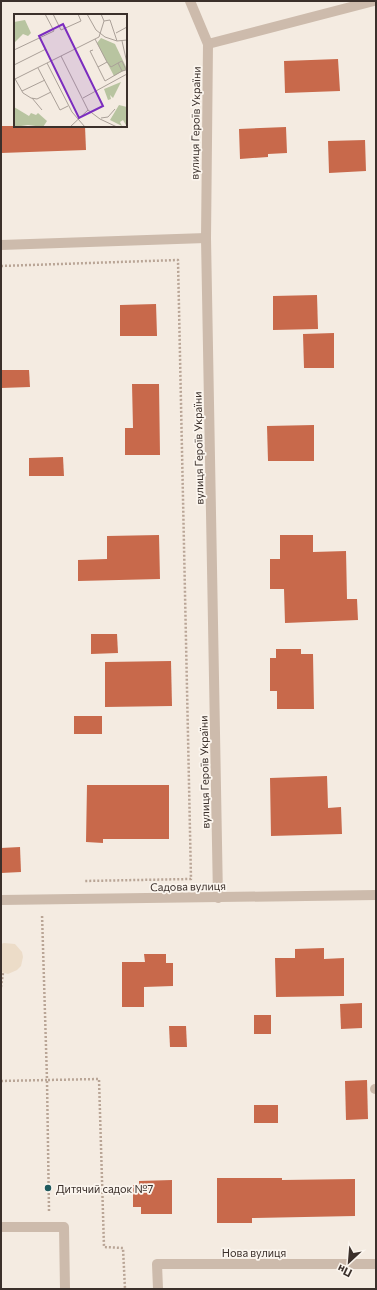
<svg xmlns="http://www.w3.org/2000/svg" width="377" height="1290" font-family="Commissioner,sans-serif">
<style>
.plaza{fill:#ecdcc8}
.building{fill:#c8694b}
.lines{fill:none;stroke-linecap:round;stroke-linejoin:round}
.path{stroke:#b9a596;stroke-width:2.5;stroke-dasharray:2 2;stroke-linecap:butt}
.minor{stroke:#cdbbac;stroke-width:10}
.poi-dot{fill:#1f5a5e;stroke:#fbf5ee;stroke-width:1.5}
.labels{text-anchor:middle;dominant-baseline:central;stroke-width:3.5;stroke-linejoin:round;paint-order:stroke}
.street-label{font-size:11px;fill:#3b302b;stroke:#fbf5ee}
.poi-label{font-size:11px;fill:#3b302b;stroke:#fbf5ee;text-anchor:start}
.inset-road{fill:none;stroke:#aaa098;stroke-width:1}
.view{fill:#7b2cbf;fill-opacity:0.15;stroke:#7b2cbf;stroke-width:2}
.inset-edge{fill:none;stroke:#3b302b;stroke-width:2}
</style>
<rect width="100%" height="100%" fill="#f4ebe1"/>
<path class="plaza" d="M 4,943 L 15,944 L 22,952 L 23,957 L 21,966 L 17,970 L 8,974 L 1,972 L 1,944 Z"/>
<g class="building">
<path d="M 338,59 L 340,91 L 285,93 L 284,61 Z"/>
<path d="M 1,126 L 85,126 L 86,150 L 1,153 Z"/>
<path d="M 286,127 L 287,153 L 268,154 L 268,157 L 240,159 L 239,129 Z"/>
<path d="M 365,140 L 366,171 L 329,173 L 328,141 Z"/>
<path d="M 317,295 L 318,329 L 273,330 L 273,296 Z"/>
<path d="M 156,304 L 157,336 L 120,336 L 120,305 Z"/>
<path d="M 334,333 L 334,368 L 304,368 L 303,334 Z"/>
<path d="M 1,370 L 29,370 L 30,387 L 1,388 Z"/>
<path d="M 132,384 L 159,384 L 160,455 L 125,455 L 125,428 L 133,428 Z"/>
<path d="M 314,425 L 314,461 L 268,461 L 267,426 Z"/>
<path d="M 63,457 L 64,476 L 29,476 L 29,458 Z"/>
<path d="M 159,535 L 160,579 L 78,581 L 78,560 L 107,559 L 107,536 Z"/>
<path d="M 280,535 L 313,535 L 313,552 L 346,551 L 347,599 L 357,599 L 358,620 L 285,623 L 284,589 L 270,589 L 270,559 L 280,559 Z"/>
<path d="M 91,634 L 117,634 L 118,653 L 91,654 Z"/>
<path d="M 276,649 L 301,649 L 301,654 L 313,654 L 314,709 L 277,709 L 277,691 L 270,691 L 270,658 L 276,658 Z"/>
<path d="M 171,661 L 172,706 L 105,707 L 105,662 Z"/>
<rect x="74" y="716" width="28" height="18"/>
<path d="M 327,776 L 328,808 L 341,807 L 342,834 L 271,836 L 270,778 Z"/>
<path d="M 87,785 L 169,785 L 169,839 L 103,839 L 103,843 L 86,842 Z"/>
<path d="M 20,847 L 21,872 L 1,873 L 1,848 Z"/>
<path d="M 324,948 L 324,959 L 344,958 L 344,996 L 276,997 L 275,958 L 295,958 L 295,949 Z"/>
<path d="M 144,954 L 166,954 L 166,963 L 173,963 L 173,986 L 144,987 L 144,1007 L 122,1007 L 122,962 L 145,962 Z"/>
<path d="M 362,1003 L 362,1028 L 341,1029 L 340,1004 Z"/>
<rect x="254" y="1015" width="17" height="19"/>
<path d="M 169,1026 L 186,1026 L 187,1047 L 170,1047 Z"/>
<path d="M 367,1080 L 368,1119 L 346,1120 L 345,1081 Z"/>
<rect x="254" y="1105" width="24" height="18"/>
<path d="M 217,1178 L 282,1178 L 282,1180 L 355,1179 L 355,1216 L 252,1218 L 252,1223 L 217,1223 Z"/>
<path d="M 172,1180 L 172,1214 L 141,1214 L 141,1207 L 133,1207 L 133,1185 L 139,1185 L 139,1181 Z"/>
</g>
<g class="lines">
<g class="path">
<path d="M 1,266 L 178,260 L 191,879 L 84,881"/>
<path d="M 1,987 L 3,973"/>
<path d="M 1,1081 L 47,1080 L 42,914"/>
<path d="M 49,1211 L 47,1080 L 99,1079 L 104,1247 L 123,1248 L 125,1289"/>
</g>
<g class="minor">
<path d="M 190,1 L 208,44 L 206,238 L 218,898"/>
<path d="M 208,44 L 374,1"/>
<path d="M 1,245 L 206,238"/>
<path d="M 1,900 L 376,895"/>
<path d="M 375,1089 L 376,1089"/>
<path d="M 1,1227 L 64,1227 L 65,1289"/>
<path d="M 158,1289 L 157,1264 L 376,1264"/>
</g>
</g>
<circle class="poi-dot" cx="48" cy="1188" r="4"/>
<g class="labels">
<g class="street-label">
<text transform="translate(195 123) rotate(-89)">вулиця Героїв України</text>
<text transform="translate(198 448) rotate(-91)">вулиця Героїв України</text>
<text transform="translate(204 772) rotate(-91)">вулиця Героїв України</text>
<text transform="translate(188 886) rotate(-1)">Садова вулиця</text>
<text x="254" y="1252">Нова вулиця</text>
</g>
<g class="poi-label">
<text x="56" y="1188">Дитячий садок №7</text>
</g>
</g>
<g transform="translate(14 14)">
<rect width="113" height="113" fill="#f4ebe1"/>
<path d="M 11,6 L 17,19 L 14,22 L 9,20 L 0,29 L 0,8 ZM 87,24 L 101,30 L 113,55 L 100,62 L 83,29 ZM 107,68 L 99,84 L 96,81 L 97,85 L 94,86 L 90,75 ZM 105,91 L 113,93 L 113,113 L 109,106 L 106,108 L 108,112 L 96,106 ZM 0,93 L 15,102 L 17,99 L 22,101 L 24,99 L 33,107 L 29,113 L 14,111 L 0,113 Z" fill="#b8c4a0"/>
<path class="inset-road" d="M 39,0 L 47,16 L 67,7 L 64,0M 73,0 L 82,16 L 91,23 L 103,27 L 113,26M 90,7 L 96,6 L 103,27M 102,19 L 113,13M 108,27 L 113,49M 0,36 L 40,17 L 31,0M 79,36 L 76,37 L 84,53 L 93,48 L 81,25M 47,42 L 74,96 L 86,105 L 103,113M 93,48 L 97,53 L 104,49 L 108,57 L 112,56 L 108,47 L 104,49M 33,49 L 58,98 L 71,113M 0,51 L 32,35M 84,53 L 91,67 L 108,57M 24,54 L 46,96 L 54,92M 0,63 L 9,79 L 17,84 L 23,85 L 37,78M 1,65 L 85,23 L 90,7 L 87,0M 8,77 L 31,66M 18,84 L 28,96M 69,84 L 113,60M 87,104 L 94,103 L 101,95M 56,113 L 74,96"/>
<path class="view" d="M 49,10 L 89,92 L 65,104 L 25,22 Z"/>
<rect width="113" height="113" class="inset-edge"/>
</g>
<rect width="377" height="1290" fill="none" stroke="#3b302b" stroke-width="4"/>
<g transform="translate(349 1262) rotate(206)" stroke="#fbf5ee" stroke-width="3" paint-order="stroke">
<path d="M0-3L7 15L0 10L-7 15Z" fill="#3b302b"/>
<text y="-6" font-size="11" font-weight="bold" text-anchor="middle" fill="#3b302b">Пн</text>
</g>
</svg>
